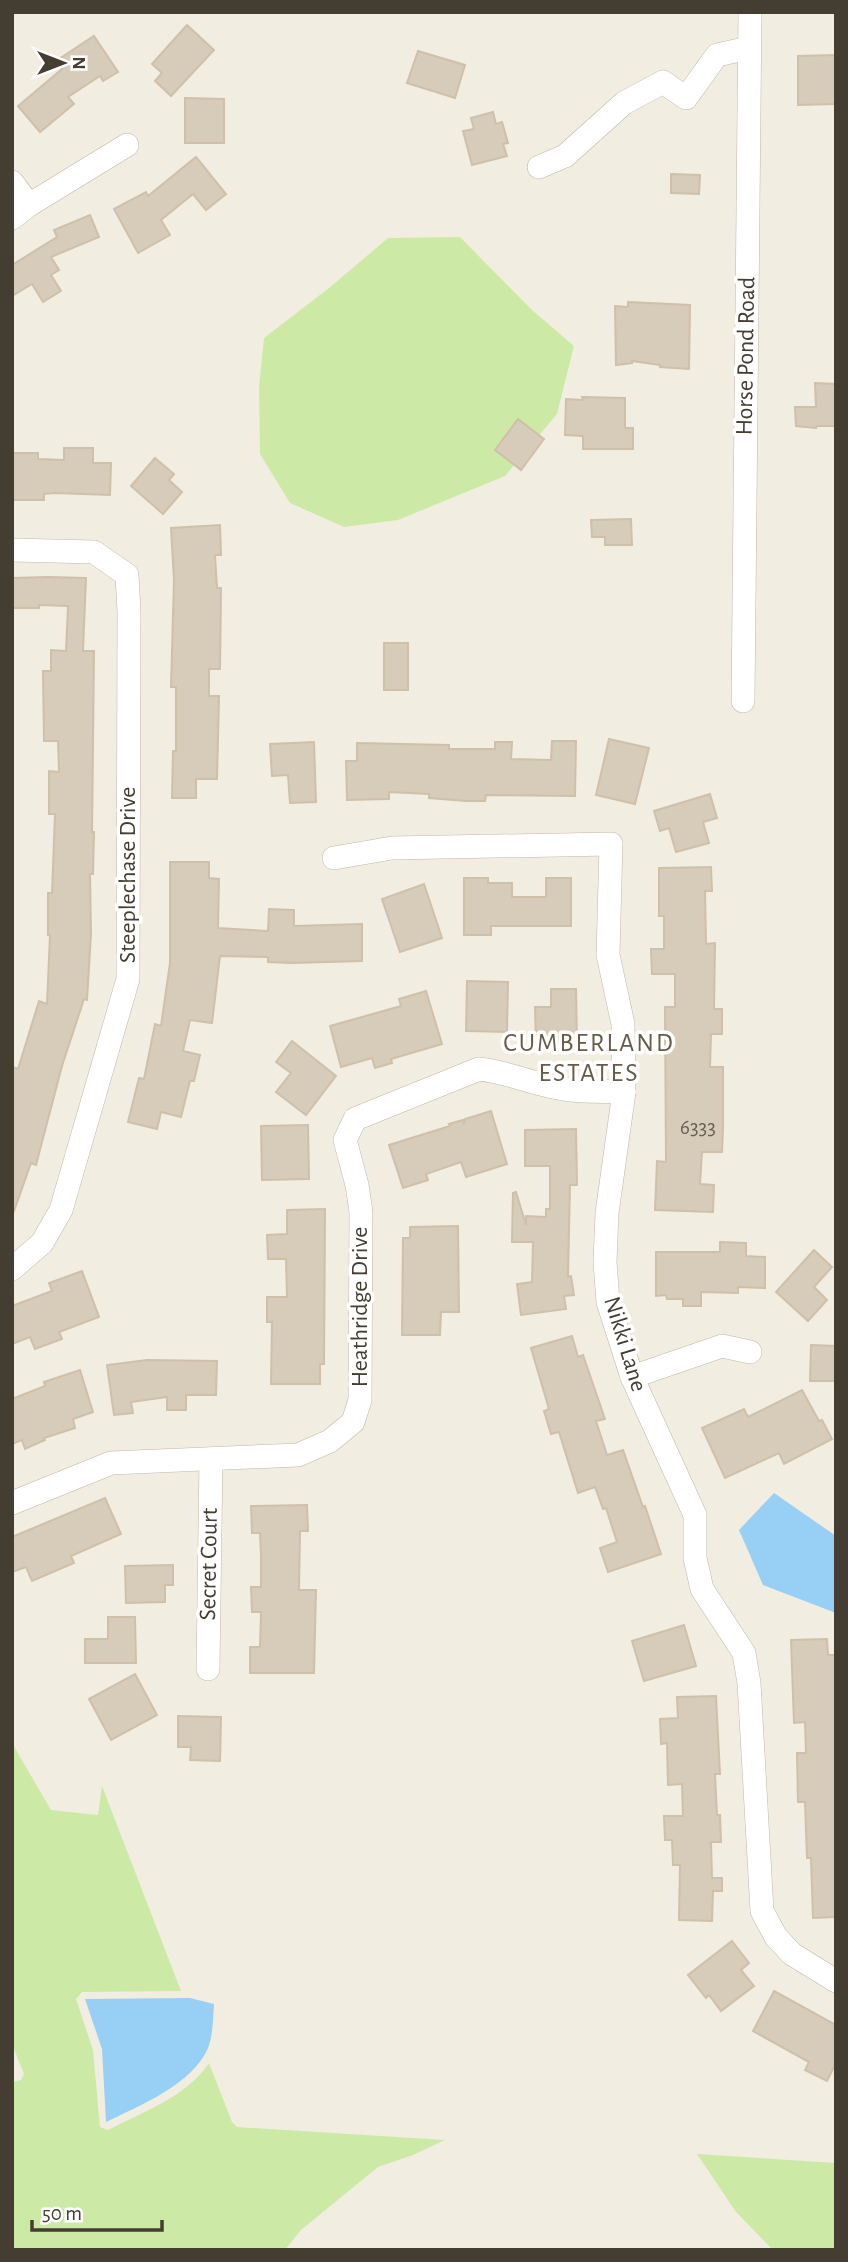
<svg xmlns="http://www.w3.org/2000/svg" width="848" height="2262" font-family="'Alegreya Sans',sans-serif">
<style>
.green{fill:#cceaa6}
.water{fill:#98cff4}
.building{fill:#d7cbb9;stroke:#cfc0a9;stroke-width:2}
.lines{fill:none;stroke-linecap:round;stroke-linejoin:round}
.minor-casing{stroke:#c0b8a7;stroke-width:24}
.minor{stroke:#fff;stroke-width:23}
.labels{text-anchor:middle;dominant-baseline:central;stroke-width:7;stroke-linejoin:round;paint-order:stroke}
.number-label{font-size:21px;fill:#686054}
.street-label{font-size:24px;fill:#433d32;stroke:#fff}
.neighbourhood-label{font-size:26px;letter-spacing:2px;fill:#675b48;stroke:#fff}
</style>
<rect width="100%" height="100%" fill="#f2ede1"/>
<g class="green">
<path d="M 460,237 L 532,310 L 574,346 L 557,414 L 505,476 L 398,520 L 344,527 L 290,503 L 260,454 L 259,387 L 264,338 L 329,288 L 388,238 Z"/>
<path d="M 12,1743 L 51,1810 L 98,1815 L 102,1786 L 181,1991 L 82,1992 L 76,1999 L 93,2050 L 100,2127 L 108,2130 C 143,2112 186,2097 209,2063 L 232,2122 L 237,2127 L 445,2140 L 413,2155 L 378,2167 L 301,2230 L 285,2250 L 12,2250 L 12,2082 L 21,2080 L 24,2074 L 12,2044 Z"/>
<path d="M 697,2154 L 836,2163 L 836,2250 L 773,2250 L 736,2212 Z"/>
</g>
<g class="water">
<path d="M 774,1493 L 836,1536 L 836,1613 L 763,1585 L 739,1530 Z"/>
<path d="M 190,1998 L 214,2004 C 213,2018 213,2036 208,2048 C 193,2084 139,2106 106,2122 L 102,2049 L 85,1999 Z"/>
</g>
<g class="building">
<path d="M 187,25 L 214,50 L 171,96 L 155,81 L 162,73 L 152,64 Z"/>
<path d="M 94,36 L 118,72 L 103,81 L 100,76 L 68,97 L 74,104 L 40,132 L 18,106 L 62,69 L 56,61 Z"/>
<path d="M 418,51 L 465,65 L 455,98 L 407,83 Z"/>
<path d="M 836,55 L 836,104 L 798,105 L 798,56 Z"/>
<path d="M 185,98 L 224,99 L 224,143 L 185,143 Z"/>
<path d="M 493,112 L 496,124 L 502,122 L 508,143 L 503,144 L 507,156 L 472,165 L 463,131 L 474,129 L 471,118 Z"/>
<path d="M 196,157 L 226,194 L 206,210 L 193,194 L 161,220 L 170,235 L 138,253 L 114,209 L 146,192 L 148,196 Z"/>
<path d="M 671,174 L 700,175 L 699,194 L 671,193 Z"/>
<path d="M 90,215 L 99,237 L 51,257 L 59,270 L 51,275 L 61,291 L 43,302 L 32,284 L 12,296 L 12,265 L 57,237 L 54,230 Z"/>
<path d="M 628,302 L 690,305 L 689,369 L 660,367 L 660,365 L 632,361 L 632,363 L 616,365 L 615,306 L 628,307 Z"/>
<path d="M 815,383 L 836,384 L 836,426 L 817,426 L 816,428 L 796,426 L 795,407 L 816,407 Z"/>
<path d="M 582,397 L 625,398 L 625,428 L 633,428 L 633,449 L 583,449 L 583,436 L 565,435 L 566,399 L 583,400 Z"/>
<path d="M 518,419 L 544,439 L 521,470 L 495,450 Z"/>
<path d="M 64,448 L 93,448 L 93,463 L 111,463 L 110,495 L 54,493 L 44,494 L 44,500 L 12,500 L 12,453 L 38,453 L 38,459 L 64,460 Z"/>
<path d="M 155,458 L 174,474 L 169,480 L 182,492 L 163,514 L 131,486 Z"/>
<path d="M 631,519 L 632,545 L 605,545 L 605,537 L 592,537 L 591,520 Z"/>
<path d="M 220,525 L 221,555 L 215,555 L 217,588 L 221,588 L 220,669 L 209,669 L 209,696 L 219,696 L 217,779 L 196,779 L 196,798 L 172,798 L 173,751 L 176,751 L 176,687 L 171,687 L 174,580 L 171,528 Z"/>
<path d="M 49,577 L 86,578 L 83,651 L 94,651 L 92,832 L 94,832 L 93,874 L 90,874 L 91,934 L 87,1000 L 84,999 L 62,1066 L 36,1165 L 31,1163 L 14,1211 L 12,1210 L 12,1067 L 18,1069 L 39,1001 L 47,1004 L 50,935 L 48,935 L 48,893 L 52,893 L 55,814 L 49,814 L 49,771 L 59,772 L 58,741 L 44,741 L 43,671 L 51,671 L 51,650 L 66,651 L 68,606 L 39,605 L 39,608 L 12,608 L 12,578 Z"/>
<rect x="384" y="643" width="24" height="47"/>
<path d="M 609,739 L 649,748 L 635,804 L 596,795 Z"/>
<path d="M 552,741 L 576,741 L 575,796 L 486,795 L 485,801 L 466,801 L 429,798 L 429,794 L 389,792 L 389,799 L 347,800 L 346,761 L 357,761 L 357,743 L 449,745 L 449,749 L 495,749 L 495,742 L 512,742 L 511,759 L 551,760 Z"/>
<path d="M 314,742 L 316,802 L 290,803 L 288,775 L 272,776 L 270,744 Z"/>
<path d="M 710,794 L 717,818 L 703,822 L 709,843 L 676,852 L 669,828 L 660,831 L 654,811 Z"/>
<path d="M 170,862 L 209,862 L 209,878 L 219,879 L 218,928 L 268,931 L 269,909 L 294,910 L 294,926 L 362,924 L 362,961 L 292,963 L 268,962 L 268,957 L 220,956 L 212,1023 L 190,1020 L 183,1051 L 200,1055 L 194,1081 L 190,1081 L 181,1117 L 161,1112 L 157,1129 L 128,1122 L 139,1078 L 144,1079 L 155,1024 L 161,1026 L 170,963 Z"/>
<path d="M 711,867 L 712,891 L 705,891 L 706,944 L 715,943 L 714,1009 L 722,1009 L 722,1034 L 711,1034 L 710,1067 L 723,1067 L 723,1128 L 722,1152 L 702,1152 L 700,1184 L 714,1185 L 713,1212 L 655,1210 L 657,1161 L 666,1162 L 665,1007 L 675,1007 L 675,974 L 652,974 L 651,949 L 664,949 L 664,916 L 659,916 L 659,868 Z"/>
<path d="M 464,878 L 488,878 L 488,883 L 512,883 L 512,897 L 546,897 L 546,878 L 571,878 L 571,926 L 491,926 L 491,935 L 464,935 Z"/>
<path d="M 424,884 L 442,938 L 400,952 L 382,899 Z"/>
<path d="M 467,981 L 508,982 L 507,1032 L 466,1031 Z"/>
<path d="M 551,989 L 576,989 L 577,1044 L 536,1044 L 535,1007 L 551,1007 Z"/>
<path d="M 426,991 L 442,1044 L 391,1059 L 392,1063 L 375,1068 L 372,1058 L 341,1067 L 330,1026 L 401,1006 L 399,999 Z"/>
<path d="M 292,1041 L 336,1076 L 306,1115 L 276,1092 L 291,1073 L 276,1062 Z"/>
<path d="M 491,1111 L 507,1164 L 466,1177 L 461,1162 L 426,1174 L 428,1180 L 403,1188 L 389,1145 L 450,1126 L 449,1124 L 463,1120 L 464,1124 L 465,1119 Z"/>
<path d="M 308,1125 L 309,1179 L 262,1180 L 261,1126 Z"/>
<path d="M 576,1129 L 577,1185 L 570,1185 L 568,1277 L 571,1276 L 574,1295 L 564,1296 L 566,1309 L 521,1315 L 517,1284 L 532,1282 L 533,1242 L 512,1242 L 513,1193 L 516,1192 L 526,1225 L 526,1216 L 546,1217 L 546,1209 L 550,1209 L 550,1166 L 525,1166 L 525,1130 Z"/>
<path d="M 325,1209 L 324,1364 L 320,1364 L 320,1384 L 271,1384 L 272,1322 L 267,1322 L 267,1297 L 287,1297 L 286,1259 L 268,1259 L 267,1235 L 287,1234 L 287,1210 Z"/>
<path d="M 458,1226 L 459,1312 L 441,1312 L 440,1335 L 402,1335 L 403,1238 L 410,1238 L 410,1227 Z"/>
<path d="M 720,1242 L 746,1243 L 746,1256 L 765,1257 L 765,1288 L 738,1287 L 738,1293 L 701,1292 L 701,1306 L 683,1306 L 683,1299 L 667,1299 L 666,1295 L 656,1296 L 656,1252 L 720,1252 Z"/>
<path d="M 814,1250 L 832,1267 L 814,1287 L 827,1300 L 808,1321 L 776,1292 Z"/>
<path d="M 82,1271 L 99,1317 L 59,1332 L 62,1339 L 35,1349 L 30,1337 L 12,1344 L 12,1306 L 52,1291 L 49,1283 Z"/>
<path d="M 572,1336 L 578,1357 L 583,1355 L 605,1419 L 596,1421 L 607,1455 L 623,1450 L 643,1507 L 645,1506 L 661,1554 L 608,1572 L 600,1548 L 617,1542 L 606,1508 L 603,1509 L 595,1487 L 578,1493 L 559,1432 L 551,1434 L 544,1411 L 549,1409 L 531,1348 Z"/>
<path d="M 811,1345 L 836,1346 L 836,1381 L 810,1381 Z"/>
<path d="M 147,1360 L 217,1361 L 216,1395 L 186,1395 L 186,1410 L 167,1410 L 167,1397 L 131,1402 L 133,1413 L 114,1415 L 107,1365 Z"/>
<path d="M 80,1370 L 93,1412 L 73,1419 L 75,1428 L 44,1438 L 45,1440 L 25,1449 L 22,1440 L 12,1444 L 12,1399 L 45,1386 L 44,1382 Z"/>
<path d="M 802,1390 L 819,1421 L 822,1420 L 832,1439 L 784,1464 L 779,1453 L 725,1478 L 702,1428 L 744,1409 L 748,1417 Z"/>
<path d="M 105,1498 L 121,1534 L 71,1556 L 74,1563 L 32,1581 L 26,1567 L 12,1572 L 12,1537 Z"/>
<path d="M 307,1505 L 308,1531 L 300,1531 L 299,1590 L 316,1590 L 314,1673 L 250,1673 L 250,1647 L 260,1647 L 261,1612 L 252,1612 L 251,1587 L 261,1587 L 261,1555 L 260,1533 L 252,1533 L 251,1506 Z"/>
<path d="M 173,1565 L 173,1585 L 165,1585 L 165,1602 L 126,1603 L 125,1566 Z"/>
<path d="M 108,1617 L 135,1617 L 136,1663 L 85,1663 L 85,1639 L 108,1639 Z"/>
<path d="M 684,1625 L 696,1666 L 644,1681 L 632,1641 Z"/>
<path d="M 827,1639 L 828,1655 L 836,1655 L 836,1917 L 813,1918 L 811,1858 L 807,1858 L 805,1802 L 798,1802 L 797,1753 L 806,1753 L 805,1722 L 794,1723 L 791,1640 Z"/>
<path d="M 135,1674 L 157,1715 L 111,1740 L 89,1699 Z"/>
<path d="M 716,1696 L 720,1774 L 715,1774 L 717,1815 L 720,1815 L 721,1842 L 711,1842 L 712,1878 L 722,1878 L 722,1891 L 713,1891 L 712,1921 L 679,1920 L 680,1865 L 673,1865 L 672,1840 L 665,1840 L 664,1816 L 683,1816 L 682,1784 L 668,1785 L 667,1743 L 661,1744 L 660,1719 L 678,1718 L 677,1697 Z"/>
<path d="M 178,1716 L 221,1717 L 220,1761 L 190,1760 L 191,1747 L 178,1747 Z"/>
<path d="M 732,1941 L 749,1963 L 741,1970 L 754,1986 L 721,2011 L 709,1995 L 706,1998 L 688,1975 Z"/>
<path d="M 774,1991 L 836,2025 L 836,2063 L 827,2081 L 805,2070 L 809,2062 L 753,2031 Z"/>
</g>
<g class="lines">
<g class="minor-casing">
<g id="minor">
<path d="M 539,167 L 565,156 L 624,103 L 663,82 L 686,98 L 717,55 L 749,48"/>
<path d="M 12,182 L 29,205"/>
<path d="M 12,218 L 29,205 L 127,145"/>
<path d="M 12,550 L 94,552 L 127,575 L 129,612 L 128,979 L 61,1210 L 42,1243 L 12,1269"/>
<path d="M 743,701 L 750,12"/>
<path d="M 334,858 L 392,848 L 611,844 L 608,955 L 623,1024 L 624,1092 L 607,1213 L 605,1262 L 608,1302 L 632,1377 L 695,1515 L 695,1558 L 702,1589 L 744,1653 L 749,1683 L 762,1911 L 776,1937 L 792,1954 L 836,1981"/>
<path d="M 632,1377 L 722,1346 L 750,1352"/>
<path d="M 12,1503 L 111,1463 L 298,1455 L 330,1441 L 353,1422 L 360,1400 L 361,1212 L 357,1185 L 345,1140 L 355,1119 L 479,1069 C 508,1072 535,1085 564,1089 C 583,1092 604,1091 624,1092"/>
<path d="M 208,1669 L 211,1459"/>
</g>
</g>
<use href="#minor" class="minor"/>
</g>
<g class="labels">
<g class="number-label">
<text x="698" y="1127">6333</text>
</g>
<g class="street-label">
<text transform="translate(746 356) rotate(-89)">Horse Pond Road</text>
<text transform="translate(128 875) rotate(-90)">Steeplechase Drive</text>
<text transform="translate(360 1307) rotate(-90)">Heathridge Drive</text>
<text transform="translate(625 1344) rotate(73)">Nikki Lane</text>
<text transform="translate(209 1564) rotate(-89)">Secret Court</text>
</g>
<g class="neighbourhood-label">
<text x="589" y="1043">CUMBERLAND<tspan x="589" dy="30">ESTATES</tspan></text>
</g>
</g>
<rect width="848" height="2262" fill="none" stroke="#433d32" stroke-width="28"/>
<g transform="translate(63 63) rotate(90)" stroke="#ffffff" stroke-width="5" paint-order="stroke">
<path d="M0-5L12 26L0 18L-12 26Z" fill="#433d32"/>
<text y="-10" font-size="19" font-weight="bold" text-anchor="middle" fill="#433d32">N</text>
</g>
<path d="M32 2220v10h130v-10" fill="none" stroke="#433d32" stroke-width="3.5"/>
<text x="42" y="2220" font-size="21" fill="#433d32" stroke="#ffffff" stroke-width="5" paint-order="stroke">50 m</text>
</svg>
